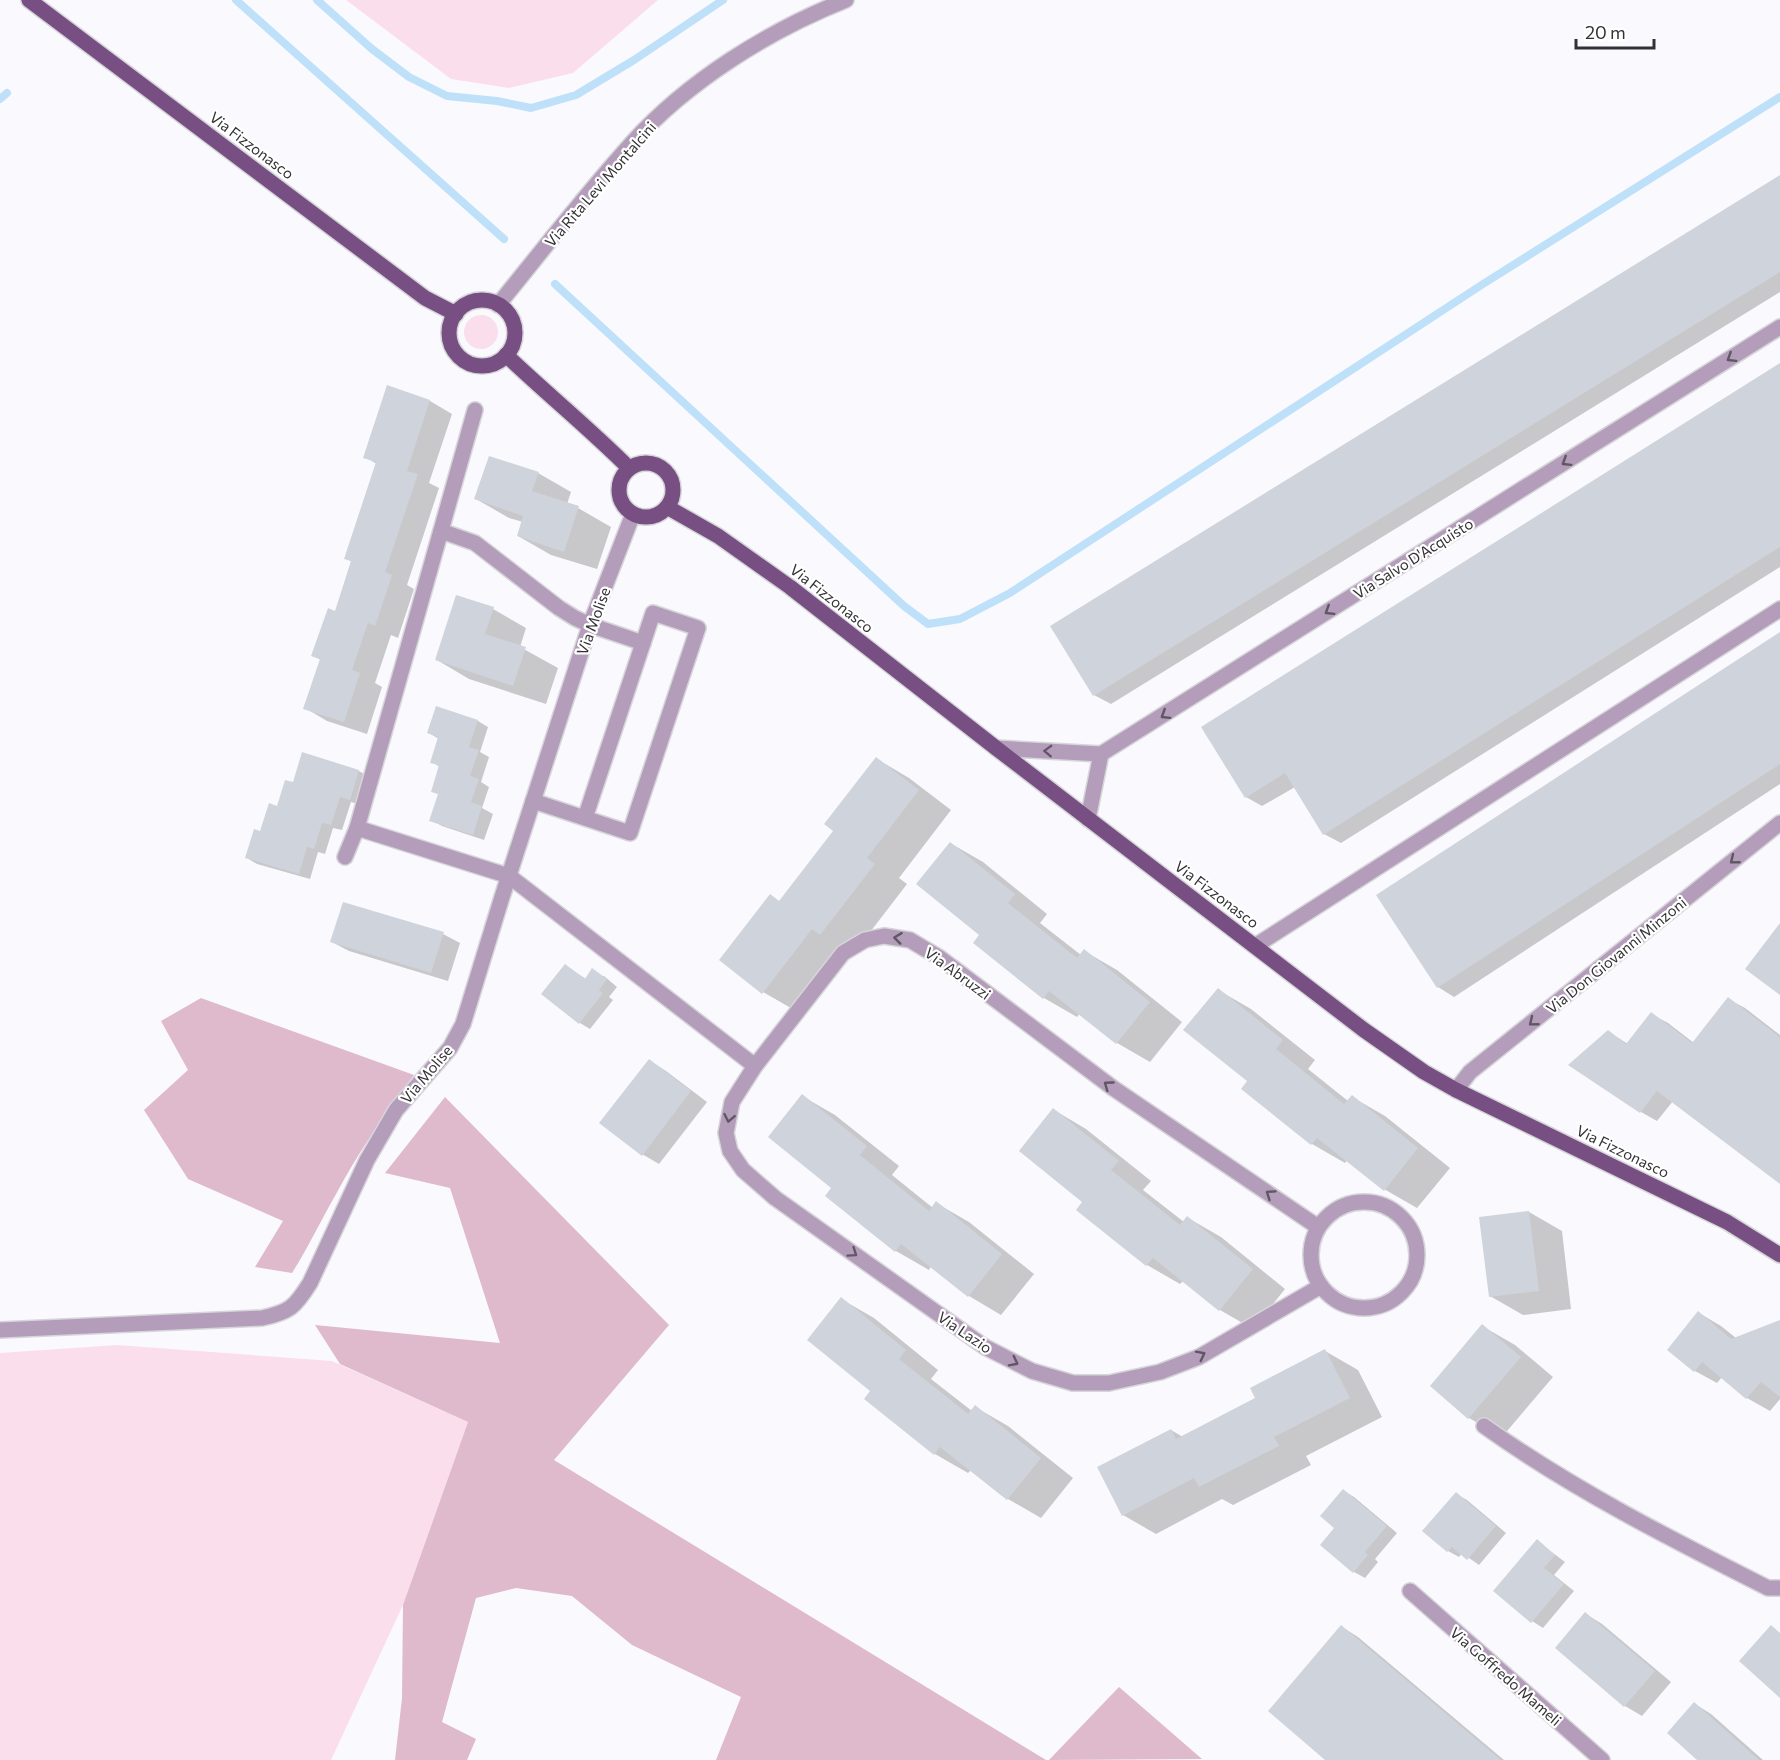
<svg xmlns="http://www.w3.org/2000/svg" width="1780" height="1760" font-family="Commissioner,sans-serif">
<style>
.green{fill:#fbdeec}
.forest{fill:#dfb9cc}
.shadow{fill:#0003}
.lines{fill:none;stroke-linecap:round;stroke-linejoin:round}
.stream{stroke:#bee1f9;stroke-width:8}
.building{fill:#cfd3dc}
.minor-casing{stroke:#d6d6da;stroke-width:18}
.major-casing{stroke:#d6d6da;stroke-width:18}
.minor{stroke:#b49dba;stroke-width:15}
.major{stroke:#784f82;stroke-width:15}
.oneway{stroke:#605764}
.labels{text-anchor:middle;dominant-baseline:central;stroke-width:4.5;stroke-linejoin:round;paint-order:stroke}
.street-label{font-size:15px;fill:#323235;stroke:#fff}
</style>
<rect width="100%" height="100%" fill="#fafafe"/>
<g class="green">
<path d="M 346,0 L 658,0 L 573,73 L 509,88 L 451,79 Z"/>
<circle cx="481" cy="332" r="17"/>
<path d="M 117,1345 L 332,1361 L 468,1422 L 403,1605 L 331,1760 L 0,1760 L 0,1353 Z"/>
</g>
<g class="forest">
<path d="M 201,998 L 414,1075 C 385,1113 358,1153 335,1196 C 320,1222 308,1248 292,1273 L 255,1267 L 283,1221 L 188,1179 L 144,1110 L 188,1070 L 161,1021 Z"/>
<path d="M 445,1097 L 669,1325 L 554,1460 L 1046,1760 L 716,1760 L 741,1697 L 632,1645 L 572,1596 L 516,1588 L 476,1598 L 442,1722 L 476,1739 L 467,1760 L 395,1760 L 402,1698 L 403,1605 L 468,1422 L 340,1364 L 315,1325 L 500,1343 L 450,1188 L 385,1173 Z"/>
<path d="M 1119,1687 L 1202,1759 L 1049,1760 Z"/>
</g>
<g class="shadow">
<path d="M 1780,177 L 1780,292 L 1111,704 L 1094,695 Z"/>
<path d="M 1780,365 L 1780,567 L 1341,843 L 1324,834 L 1295,787 L 1262,806 L 1246,797 Z"/>
<path d="M 388,387 L 430,401 L 452,414 L 429,483 L 439,488 L 407,585 L 414,589 L 398,638 L 391,635 L 375,683 L 382,687 L 367,734 L 327,721 L 305,708 L 321,660 L 313,656 L 336,612 L 352,562 L 346,558 L 377,464 L 365,457 Z"/>
<path d="M 538,473 L 571,492 L 567,504 L 578,508 L 611,527 L 597,569 L 551,555 L 518,536 L 523,522 L 509,518 L 476,499 Z"/>
<path d="M 493,609 L 526,628 L 520,647 L 558,668 L 546,704 L 469,679 L 437,660 Z"/>
<path d="M 1780,633 L 1780,784 L 1454,997 L 1438,987 Z"/>
<path d="M 437,708 L 478,721 L 488,727 L 480,752 L 489,757 L 481,782 L 489,787 L 482,808 L 493,814 L 484,840 L 442,826 L 431,820 L 440,795 L 432,791 L 440,767 L 432,762 L 439,739 L 429,733 Z"/>
<path d="M 877,759 L 909,778 L 951,810 L 899,878 L 907,884 L 854,953 L 796,1011 L 763,992 L 771,896 L 780,902 L 835,831 Z"/>
<path d="M 359,771 L 369,777 L 361,805 L 351,802 L 342,830 L 333,828 L 325,854 L 318,852 L 310,879 L 257,864 L 247,858 L 294,783 Z"/>
<path d="M 950,843 L 983,862 L 1047,914 L 1040,923 L 1081,955 L 1084,951 L 1117,970 L 1182,1022 L 1150,1062 L 1117,1043 L 1080,1013 L 1077,1017 L 1044,998 L 975,943 L 981,935 Z"/>
<path d="M 443,934 L 460,943 L 448,981 L 349,951 L 332,942 Z"/>
<path d="M 566,966 L 586,979 L 604,976 L 617,987 L 609,997 L 613,1000 L 590,1029 L 580,1023 Z"/>
<path d="M 1218,990 L 1251,1009 L 1315,1060 L 1308,1069 L 1348,1101 L 1352,1097 L 1385,1116 L 1450,1168 L 1417,1208 L 1384,1189 L 1347,1160 L 1345,1163 L 1312,1144 L 1249,1081 Z"/>
<path d="M 1728,999 L 1745,1008 L 1780,1035 L 1780,1182 L 1673,1101 L 1657,1121 L 1641,1112 L 1609,1032 L 1628,1044 L 1651,1014 L 1668,1023 L 1694,1043 Z"/>
<path d="M 650,1061 L 666,1071 L 707,1102 L 659,1164 L 642,1154 Z"/>
<path d="M 802,1096 L 835,1115 L 899,1166 L 892,1175 L 933,1208 L 936,1203 L 969,1222 L 1034,1274 L 1001,1315 L 969,1296 L 931,1266 L 929,1270 L 896,1251 L 833,1188 Z"/>
<path d="M 1054,1110 L 1086,1129 L 1151,1181 L 1143,1190 L 1184,1222 L 1188,1218 L 1221,1237 L 1285,1289 L 1253,1329 L 1220,1310 L 1183,1281 L 1180,1284 L 1147,1265 L 1078,1210 L 1085,1202 Z"/>
<path d="M 1529,1212 L 1562,1231 L 1571,1309 L 1523,1315 L 1490,1296 Z"/>
<path d="M 841,1299 L 874,1318 L 938,1370 L 931,1379 L 972,1411 L 975,1407 L 1008,1426 L 1073,1478 L 1041,1518 L 1008,1499 L 971,1470 L 968,1473 L 935,1454 L 866,1399 L 872,1391 Z"/>
<path d="M 1699,1313 L 1721,1326 L 1736,1338 L 1780,1322 L 1780,1399 L 1770,1411 L 1747,1398 L 1722,1377 L 1717,1383 L 1695,1371 Z"/>
<path d="M 1482,1326 L 1515,1345 L 1553,1377 L 1502,1437 L 1469,1418 L 1432,1386 Z"/>
<path d="M 1325,1351 L 1358,1370 L 1382,1417 L 1306,1456 L 1311,1465 L 1233,1505 L 1222,1499 L 1156,1534 L 1123,1515 L 1171,1430 L 1183,1437 L 1257,1399 Z"/>
<path d="M 1344,1491 L 1354,1497 L 1397,1533 L 1375,1559 L 1378,1562 L 1365,1578 L 1354,1572 L 1336,1527 Z"/>
<path d="M 1456,1494 L 1467,1500 L 1506,1533 L 1479,1565 L 1462,1553 L 1459,1557 L 1448,1551 L 1424,1531 Z"/>
<path d="M 1537,1541 L 1565,1562 L 1554,1575 L 1574,1591 L 1543,1628 L 1532,1621 Z"/>
<path d="M 1586,1614 L 1602,1624 L 1671,1682 L 1642,1716 L 1625,1706 L 1557,1648 Z"/>
<path d="M 1342,1627 L 1358,1637 L 1504,1760 L 1328,1760 Z"/>
<path d="M 1695,1704 L 1711,1714 L 1763,1760 L 1699,1760 Z"/>
</g>
<g class="lines">
<g class="stream">
<path d="M 236,0 L 504,239"/>
<path d="M 317,0 L 372,49 L 409,77 L 447,96 L 497,101 L 531,108 L 576,95 L 634,60 L 723,0"/>
<path d="M 0,99 L 7,93"/>
<path d="M 555,284 L 904,606 L 928,624 L 960,619 L 1010,593 L 1483,284 L 1780,97"/>
</g>
</g>
<g class="building">
<path d="M 1780,175 L 1780,272 L 1093,696 L 1050,626 Z"/>
<path d="M 1780,363 L 1780,547 L 1323,835 L 1285,773 L 1245,798 L 1201,727 Z"/>
<path d="M 387,385 L 430,400 L 407,471 L 418,474 L 385,572 L 392,575 L 375,626 L 368,623 L 352,670 L 360,673 L 344,722 L 303,709 L 320,659 L 311,656 L 328,608 L 335,611 L 351,561 L 344,559 L 376,462 L 363,458 Z"/>
<path d="M 489,456 L 539,472 L 532,491 L 579,506 L 564,552 L 517,536 L 523,516 L 474,499 Z"/>
<path d="M 456,595 L 494,607 L 485,634 L 526,647 L 513,686 L 435,660 Z"/>
<path d="M 1780,632 L 1780,764 L 1437,988 L 1376,895 Z"/>
<path d="M 436,706 L 478,720 L 469,747 L 479,750 L 470,776 L 479,779 L 471,802 L 482,806 L 473,835 L 429,821 L 438,794 L 431,792 L 439,765 L 430,763 L 438,737 L 427,733 Z"/>
<path d="M 302,752 L 359,770 L 350,800 L 340,797 L 331,825 L 322,823 L 314,849 L 307,847 L 299,874 L 245,858 L 254,829 L 260,831 L 269,803 L 277,806 L 285,780 L 293,782 Z"/>
<path d="M 876,757 L 919,790 L 867,858 L 875,864 L 820,935 L 812,929 L 762,994 L 719,960 L 770,894 L 779,901 L 833,831 L 824,824 Z"/>
<path d="M 950,842 L 1015,894 L 1008,903 L 1077,958 L 1084,949 L 1150,1002 L 1116,1044 L 1049,991 L 1043,999 L 973,943 L 979,935 L 916,884 Z"/>
<path d="M 343,902 L 444,932 L 431,973 L 330,942 Z"/>
<path d="M 1780,923 L 1780,995 L 1745,969 Z"/>
<path d="M 565,964 L 585,979 L 592,968 L 607,979 L 599,990 L 603,993 L 579,1024 L 541,994 Z"/>
<path d="M 1218,988 L 1283,1040 L 1276,1049 L 1344,1104 L 1352,1095 L 1418,1148 L 1384,1191 L 1317,1138 L 1311,1145 L 1241,1089 L 1247,1081 L 1183,1030 Z"/>
<path d="M 1728,997 L 1780,1037 L 1780,1184 L 1657,1091 L 1640,1113 L 1568,1065 L 1608,1030 L 1626,1044 L 1651,1012 L 1692,1043 Z"/>
<path d="M 649,1059 L 691,1091 L 642,1156 L 599,1123 Z"/>
<path d="M 802,1094 L 867,1146 L 860,1155 L 929,1211 L 936,1201 L 1002,1254 L 968,1297 L 901,1244 L 895,1252 L 825,1196 L 831,1188 L 768,1137 Z"/>
<path d="M 1053,1108 L 1119,1161 L 1111,1170 L 1180,1225 L 1187,1216 L 1253,1269 L 1219,1311 L 1153,1258 L 1146,1266 L 1076,1210 L 1082,1202 L 1019,1151 Z"/>
<path d="M 1529,1211 L 1539,1291 L 1489,1297 L 1479,1217 Z"/>
<path d="M 841,1297 L 906,1350 L 899,1359 L 968,1414 L 975,1405 L 1041,1458 L 1007,1500 L 940,1447 L 934,1455 L 864,1399 L 870,1391 L 807,1340 Z"/>
<path d="M 1698,1311 L 1731,1339 L 1780,1320 L 1780,1397 L 1761,1382 L 1746,1399 L 1702,1362 L 1694,1372 L 1667,1350 Z"/>
<path d="M 1482,1324 L 1521,1357 L 1468,1419 L 1430,1386 Z"/>
<path d="M 1325,1349 L 1350,1398 L 1274,1437 L 1279,1446 L 1199,1487 L 1194,1478 L 1122,1516 L 1097,1467 L 1171,1429 L 1176,1439 L 1255,1398 L 1250,1388 Z"/>
<path d="M 1343,1489 L 1387,1526 L 1365,1552 L 1368,1555 L 1353,1573 L 1320,1545 L 1334,1528 L 1320,1516 Z"/>
<path d="M 1456,1492 L 1496,1526 L 1467,1560 L 1452,1547 L 1447,1552 L 1422,1531 Z"/>
<path d="M 1537,1539 L 1555,1555 L 1544,1568 L 1564,1584 L 1531,1623 L 1493,1591 Z"/>
<path d="M 1585,1612 L 1655,1671 L 1624,1707 L 1555,1648 Z"/>
<path d="M 1341,1625 L 1501,1760 L 1325,1760 L 1268,1711 Z"/>
<path d="M 1771,1625 L 1780,1633 L 1780,1698 L 1739,1661 Z"/>
<path d="M 1694,1702 L 1759,1760 L 1697,1760 L 1667,1733 Z"/>
</g>
<g class="lines">
<g class="minor-casing">
<g id="minor">
<path d="M 498,305 C 542,251 585,195 632,143 C 688,81 768,31 846,0"/>
<path d="M 441,531 L 475,543 L 559,608 L 575,618 L 590,625 L 643,643"/>
<path d="M 996,748 L 1101,754"/>
<path d="M 533,801 L 630,833 L 698,628 L 653,613 L 585,818"/>
<path d="M 1088,819 L 1101,754 L 1780,327"/>
<path d="M 357,828 L 509,876 L 755,1066"/>
<path d="M 345,857 L 357,828 L 475,410"/>
<path d="M 1255,946 L 1780,609"/>
<path d="M 1456,1090 L 1470,1072 L 1780,823"/>
<circle cx="1364" cy="1255" r="53"/>
<path d="M 1318,1227 L 1113,1088 L 940,958 L 910,940 L 884,936 L 865,940 L 843,953 L 755,1066 L 732,1102 L 726,1133 L 730,1151 L 743,1170 L 775,1198 L 985,1347 L 1032,1371 L 1073,1383 L 1109,1383 L 1160,1372 L 1199,1357 L 1321,1286"/>
<path d="M 0,1330 L 262,1318 C 290,1312 295,1307 310,1283 L 367,1160 L 396,1110 L 450,1048 L 463,1024 L 502,897 L 590,625 L 633,514"/>
<path d="M 1484,1426 C 1572,1489 1671,1539 1768,1588 L 1780,1588"/>
<path d="M 1410,1591 L 1602,1760"/>
</g>
</g>
<g class="major-casing">
<g id="major">
<path d="M 29,0 L 425,298 L 456,314"/>
<circle cx="482" cy="333" r="33"/>
<path d="M 506,355 C 547,394 590,429 629,468"/>
<circle cx="646" cy="490" r="27"/>
<path d="M 667,507 L 718,536 L 790,587 L 996,748 L 1364,1030 L 1424,1072 L 1456,1090 L 1727,1222 L 1780,1255"/>
</g>
</g>
<use href="#minor" class="minor"/>
<use href="#major" class="major"/>
</g>
<defs><path id="oneway-chevron" d="M-2-3.5L2.5 0L-2 3.5" fill="none" stroke-width="1.6" stroke-linecap="round" stroke-linejoin="round" transform="scale(1.5)"/></defs>
<g class="oneway">
<use href="#oneway-chevron" transform="translate(1731 358) rotate(148)"/>
<use href="#oneway-chevron" transform="translate(1566 462) rotate(148)"/>
<use href="#oneway-chevron" transform="translate(1329 611) rotate(148)"/>
<use href="#oneway-chevron" transform="translate(1165 715) rotate(148)"/>
<use href="#oneway-chevron" transform="translate(1048 751) rotate(-178)"/>
<use href="#oneway-chevron" transform="translate(1734 860) rotate(141)"/>
<use href="#oneway-chevron" transform="translate(898 938) rotate(-173)"/>
<use href="#oneway-chevron" transform="translate(1533 1022) rotate(141)"/>
<use href="#oneway-chevron" transform="translate(1108 1085) rotate(-144)"/>
<use href="#oneway-chevron" transform="translate(729 1118) rotate(101)"/>
<use href="#oneway-chevron" transform="translate(1270 1194) rotate(-146)"/>
<use href="#oneway-chevron" transform="translate(853 1253) rotate(35)"/>
<use href="#oneway-chevron" transform="translate(1201 1355) rotate(-27)"/>
<use href="#oneway-chevron" transform="translate(1014 1362) rotate(27)"/>
</g>
<g class="labels">
<g class="street-label">
<text transform="translate(252 145) rotate(37)">Via Fizzonasco</text>
<text transform="translate(600 184) rotate(-49)">Via Rita Levi Montalcini</text>
<text transform="translate(1413 558) rotate(-32)">Via Salvo D'Acquisto</text>
<text transform="translate(832 598) rotate(38)">Via Fizzonasco</text>
<text transform="translate(593 621) rotate(-70)">Via Molise</text>
<text transform="translate(1217 894) rotate(37)">Via Fizzonasco</text>
<text transform="translate(1616 955) rotate(-39)">Via Don Giovanni Minzoni</text>
<text transform="translate(958 973) rotate(36)">Via Abruzzi</text>
<text transform="translate(426 1074) rotate(-50)">Via Molise</text>
<text transform="translate(1623 1151) rotate(26)">Via Fizzonasco</text>
<text transform="translate(965 1332) rotate(34)">Via Lazio</text>
<text transform="translate(1506 1676) rotate(41)">Via Goffredo Mameli</text>
</g>
</g>
<path d="M1576 39v9h78v-9" fill="none" stroke="#323235" stroke-width="3"/>
<text x="1585" y="39" font-size="18" fill="#323235" stroke="#ffffff" stroke-width="4.5" paint-order="stroke">20 m</text>
</svg>
